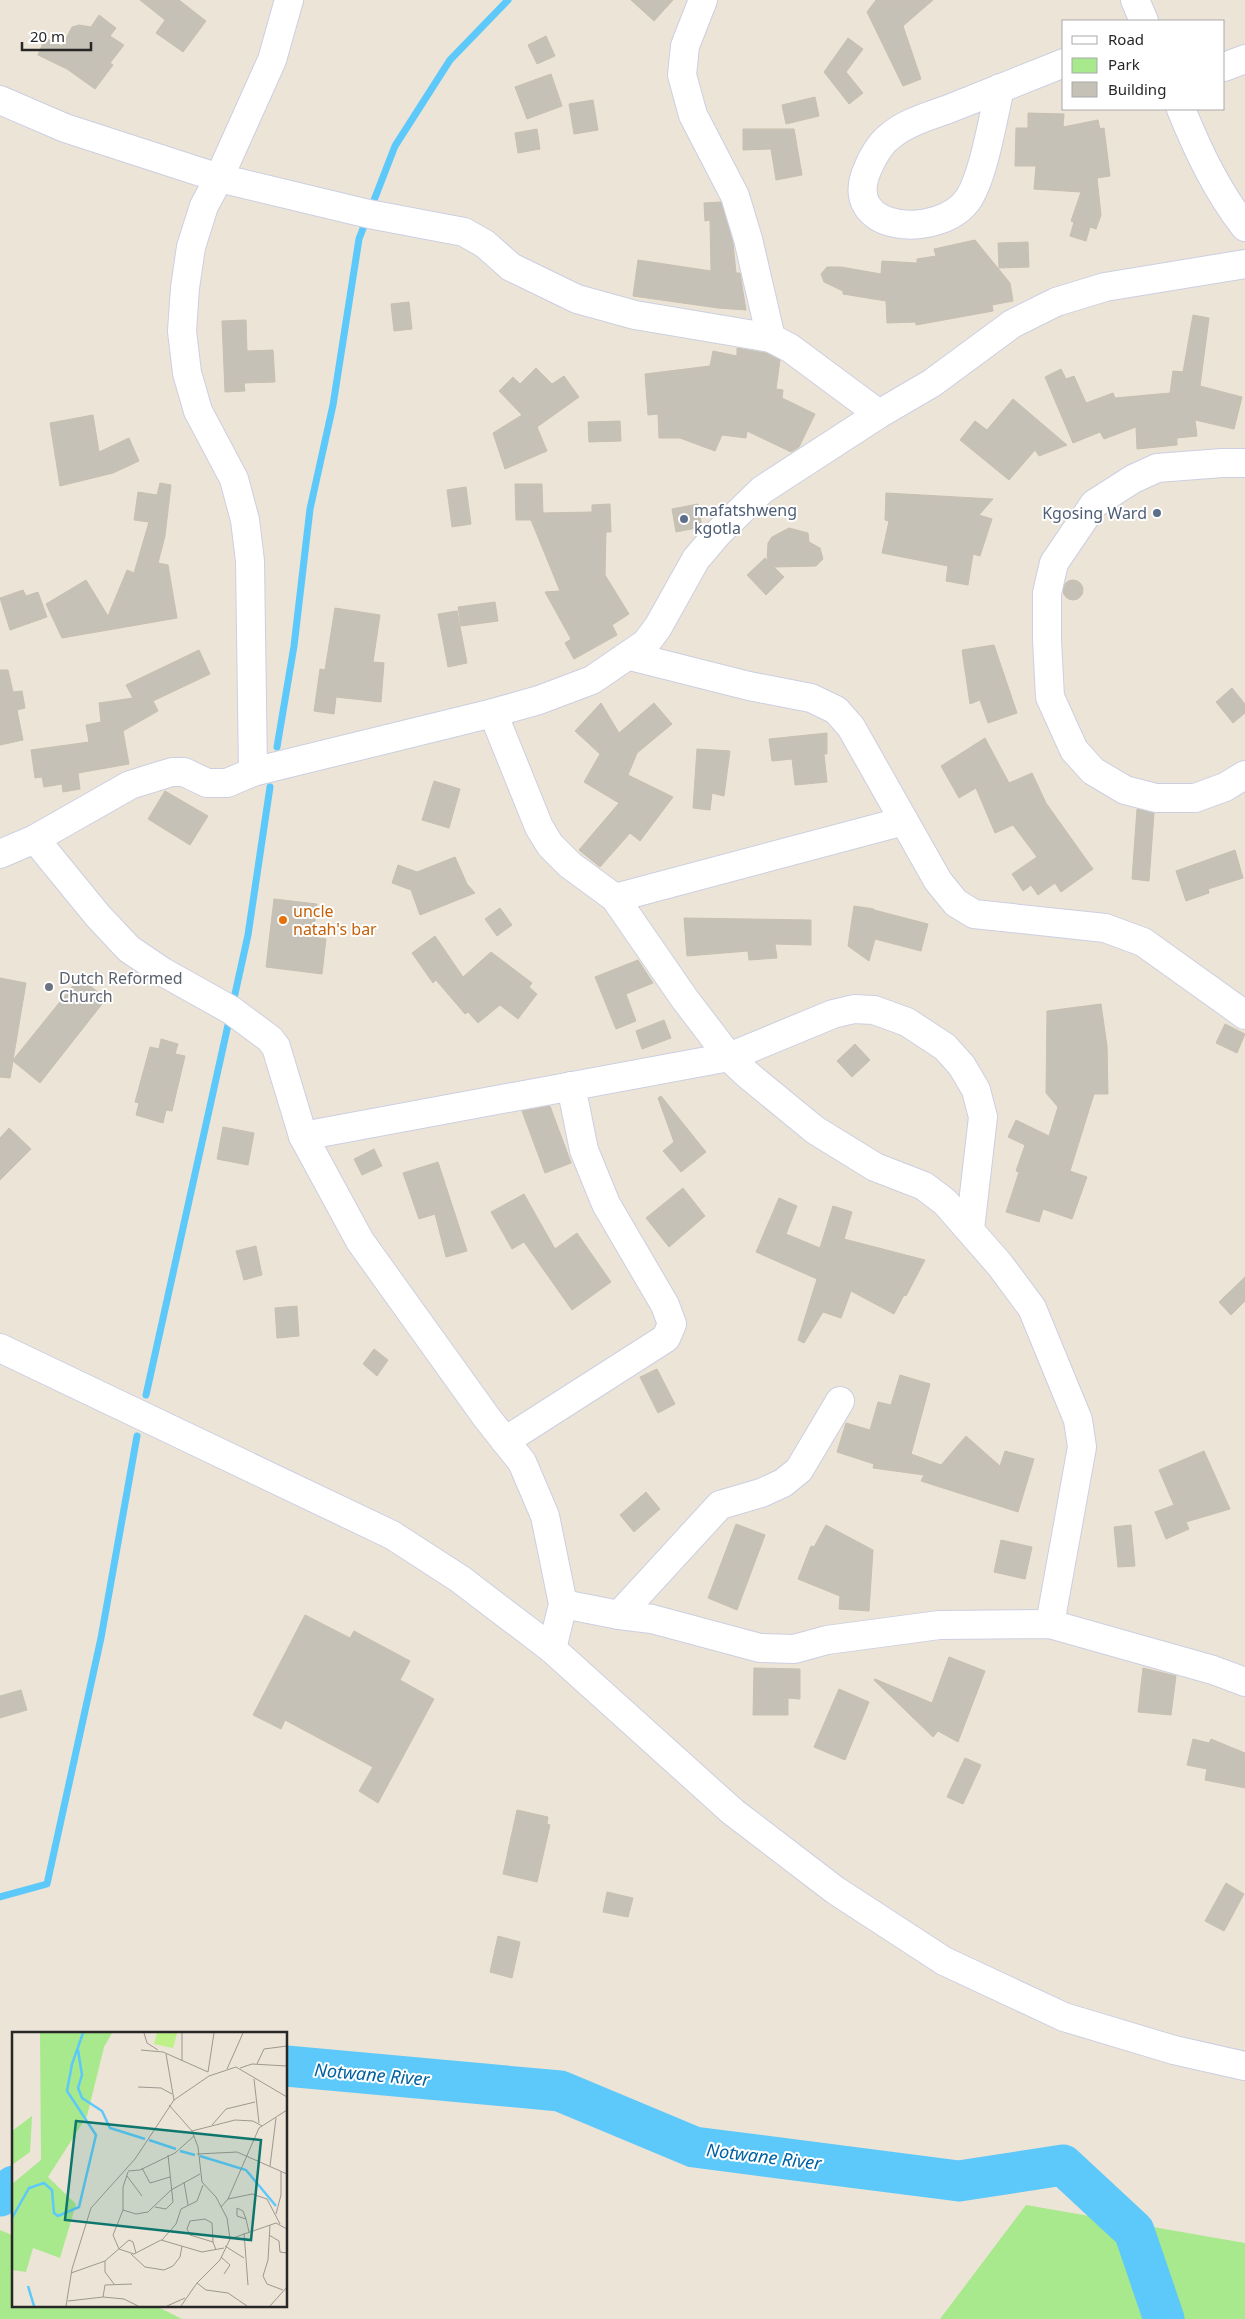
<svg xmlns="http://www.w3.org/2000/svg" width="1245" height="2319" font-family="'Noto Sans',sans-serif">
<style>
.green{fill:#a7e98c}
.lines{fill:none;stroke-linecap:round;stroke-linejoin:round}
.stream{stroke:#5dc8fa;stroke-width:7}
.river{stroke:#5dc8fa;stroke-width:41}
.building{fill:#c6c1b7;stroke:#c7c0b0}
.minor-casing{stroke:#cccfe2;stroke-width:30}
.minor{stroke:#fff;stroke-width:28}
.service-dot{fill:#5c6f8a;stroke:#fff;stroke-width:2}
.food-dot{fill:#e8710a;stroke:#fff;stroke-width:2}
.worship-dot{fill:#6b7280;stroke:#fff;stroke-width:2}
.labels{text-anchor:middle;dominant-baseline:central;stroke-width:4;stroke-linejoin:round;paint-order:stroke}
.service-label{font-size:16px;fill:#4e5e75;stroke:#fff;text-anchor:start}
.food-label{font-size:16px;fill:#c56008;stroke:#fff;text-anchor:start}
.worship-label{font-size:16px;fill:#5b616d;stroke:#fff;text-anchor:start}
.water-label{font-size:18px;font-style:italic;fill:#0061a2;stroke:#fff}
.inset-river{fill:none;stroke:#5dc8fa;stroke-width:2.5}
.inset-road{fill:none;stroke:#9d9890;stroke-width:1}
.view{fill:#0f766e;fill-opacity:0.15;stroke:#0f766e;stroke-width:2.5}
.inset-edge{fill:none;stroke:#272727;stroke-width:2.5}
</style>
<rect width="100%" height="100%" fill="#ece4d6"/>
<g class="green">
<path d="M 1026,2205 L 1245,2243 L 1245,2319 L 940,2319 Z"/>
<path d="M 0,2230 L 14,2236 L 14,2305 L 154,2305 L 182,2319 L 0,2319 Z"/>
</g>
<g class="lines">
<g class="stream">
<path d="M 371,208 L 395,146 L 450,60 L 508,0"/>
<path d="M 277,747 L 294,646 L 310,509 L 333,405 L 359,239 L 367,218"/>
<path d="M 233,1003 L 248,935 L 270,787"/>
<path d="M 146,1395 L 230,1016"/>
<path d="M 0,1897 L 47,1884 L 101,1638 L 137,1436"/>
</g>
<g class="river">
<path d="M 286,2066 L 560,2091 L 694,2147 L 959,2181 L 1063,2165 L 1134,2231 L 1164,2319"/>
<path d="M 0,2196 L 14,2186"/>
</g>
</g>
<g class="building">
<path d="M 140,0 L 179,0 L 206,21 L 183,52 L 156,33 L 165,20 Z"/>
<path d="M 631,0 L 673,0 L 654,21 Z"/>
<path d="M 876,0 L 933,0 L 903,26 L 921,79 L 903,86 L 867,12 Z"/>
<path d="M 99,15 L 116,28 L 110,36 L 124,45 L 110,63 L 113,65 L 95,89 L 67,69 L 38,55 L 45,38 L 62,46 L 72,27 L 79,25 L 91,27 Z"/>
<path d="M 546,36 L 555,56 L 537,64 L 528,45 Z"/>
<path d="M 848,38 L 863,49 L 846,72 L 863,93 L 849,104 L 824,72 Z"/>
<path d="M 551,74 L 562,106 L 527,119 L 515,87 Z"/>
<path d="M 815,97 L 819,116 L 786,124 L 782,105 Z"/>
<path d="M 593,100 L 598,130 L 574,134 L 569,104 Z"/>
<path d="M 1028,113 L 1064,114 L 1063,127 L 1098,120 L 1100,129 L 1104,128 L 1110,176 L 1097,178 L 1101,215 L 1096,229 L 1090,227 L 1086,241 L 1070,236 L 1074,222 L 1071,221 L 1081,192 L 1034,189 L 1036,166 L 1015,166 L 1016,128 L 1028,128 Z"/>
<path d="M 537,129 L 540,149 L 518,153 L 515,133 Z"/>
<path d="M 743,129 L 794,129 L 802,175 L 776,180 L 771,149 L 743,150 Z"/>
<path d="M 721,202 L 733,243 L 736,273 L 740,273 L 746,310 L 718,308 L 633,296 L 638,260 L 711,271 L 710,220 L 705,221 L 704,203 Z"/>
<path d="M 975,240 L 1010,283 L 1013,301 L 992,305 L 993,311 L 916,325 L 916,322 L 887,323 L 886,301 L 843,294 L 843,291 L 824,282 L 821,274 L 827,267 L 841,267 L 881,274 L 882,261 L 917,263 L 917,259 L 936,256 L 934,249 Z"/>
<path d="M 1028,242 L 1029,267 L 999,268 L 998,243 Z"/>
<path d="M 409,302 L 412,329 L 394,331 L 391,304 Z"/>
<path d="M 1193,315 L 1209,318 L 1200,386 L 1242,397 L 1234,429 L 1195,420 L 1197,436 L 1177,438 L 1177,445 L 1137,449 L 1136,427 L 1104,439 L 1100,432 L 1073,443 L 1045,377 L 1061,369 L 1066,379 L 1074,376 L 1086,403 L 1113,393 L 1115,398 L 1170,393 L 1173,371 L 1183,372 Z"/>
<path d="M 246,320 L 247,351 L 273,350 L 275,382 L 244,383 L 245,391 L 225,392 L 222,321 Z"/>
<path d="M 737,348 L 766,353 L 780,360 L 776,389 L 783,390 L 782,398 L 815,414 L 799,447 L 791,452 L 747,431 L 746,438 L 722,435 L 715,451 L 680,438 L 659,438 L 658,414 L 648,415 L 645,374 L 710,366 L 713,351 L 737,356 Z"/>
<path d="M 536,368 L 552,384 L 564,376 L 579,397 L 537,427 L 547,451 L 505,469 L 493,433 L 522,415 L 499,391 L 513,377 L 520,384 Z"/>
<path d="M 1013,399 L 1067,445 L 1039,456 L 1035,450 L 1009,480 L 960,440 L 975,421 L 987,430 Z"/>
<path d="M 93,415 L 99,452 L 129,438 L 139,461 L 113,473 L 60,486 L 50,423 Z"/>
<path d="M 620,421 L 621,441 L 589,442 L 588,422 Z"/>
<path d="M 160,483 L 171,485 L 165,536 L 158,563 L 168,565 L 177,618 L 62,638 L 46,604 L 86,580 L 108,616 L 127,570 L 134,573 L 149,522 L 134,520 L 138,492 L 157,495 Z"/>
<path d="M 515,484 L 542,484 L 543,513 L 592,512 L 592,505 L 610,504 L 611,532 L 606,532 L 605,575 L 629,614 L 612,625 L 617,635 L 574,659 L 565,643 L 571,639 L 545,592 L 560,591 L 531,520 L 516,520 Z"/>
<path d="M 466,487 L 471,524 L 452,527 L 447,490 Z"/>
<path d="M 886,493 L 993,499 L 979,515 L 992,519 L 980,556 L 973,554 L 968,585 L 946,581 L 948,566 L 882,553 L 889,521 L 885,520 Z"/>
<path d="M 698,504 L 702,527 L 676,532 L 672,509 Z"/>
<path d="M 789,528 L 808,533 L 809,542 L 820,548 L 823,559 L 816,566 L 774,567 L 784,577 L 766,595 L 747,575 L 765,558 L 767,561 L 768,543 L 772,537 Z"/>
<circle cx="1073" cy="590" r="10"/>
<path d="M 23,590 L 26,596 L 38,592 L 47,617 L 10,630 L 0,598 Z"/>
<path d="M 495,602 L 498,621 L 461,626 L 458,607 Z"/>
<path d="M 335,608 L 380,615 L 373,662 L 384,663 L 381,702 L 336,697 L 334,714 L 314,711 L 320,669 L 325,670 Z"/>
<path d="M 457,611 L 467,663 L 448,667 L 438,614 Z"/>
<path d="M 994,645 L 1017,713 L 988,723 L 980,700 L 970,704 L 962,650 Z"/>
<path d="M 199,650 L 210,674 L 153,701 L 158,711 L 123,731 L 129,764 L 78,773 L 80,789 L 63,792 L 62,784 L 44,787 L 42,777 L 35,778 L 31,750 L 89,742 L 86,725 L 101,722 L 99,703 L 133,698 L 126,685 Z"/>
<path d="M 0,670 L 8,670 L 13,692 L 22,691 L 25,708 L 17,710 L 23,740 L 0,745 Z"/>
<path d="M 1232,688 L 1245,704 L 1245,713 L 1233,723 L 1216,702 Z"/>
<path d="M 601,703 L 619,733 L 654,703 L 672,724 L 637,753 L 628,775 L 673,797 L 640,841 L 630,833 L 600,867 L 579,850 L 619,803 L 584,782 L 600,754 L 575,731 Z"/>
<path d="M 827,733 L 827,754 L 824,754 L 827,782 L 795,785 L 792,759 L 772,761 L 769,739 Z"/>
<path d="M 985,738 L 1009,783 L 1032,773 L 1046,803 L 1093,869 L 1061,892 L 1055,883 L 1038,895 L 1031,885 L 1023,891 L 1012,874 L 1037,857 L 1013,825 L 995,833 L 976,788 L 959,798 L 941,766 Z"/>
<path d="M 697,749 L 730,751 L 724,796 L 712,793 L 710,810 L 693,808 Z"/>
<path d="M 434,781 L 460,789 L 449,828 L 422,820 Z"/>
<path d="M 165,791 L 208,816 L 190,845 L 148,819 Z"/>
<path d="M 1137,809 L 1154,813 L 1149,881 L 1132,879 Z"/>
<path d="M 1235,850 L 1243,878 L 1208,889 L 1209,893 L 1186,901 L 1176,871 Z"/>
<path d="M 455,857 L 467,884 L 475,893 L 420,915 L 411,890 L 392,883 L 398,865 L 417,872 Z"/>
<path d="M 274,899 L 317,904 L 313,937 L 326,939 L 322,974 L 266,967 Z"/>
<path d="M 854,906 L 874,909 L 874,910 L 928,924 L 921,951 L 875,939 L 869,961 L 848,946 Z"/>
<path d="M 500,908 L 512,925 L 497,936 L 485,919 Z"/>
<path d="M 684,918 L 811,920 L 811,945 L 775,944 L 777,958 L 749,960 L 748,951 L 687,956 Z"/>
<path d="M 435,936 L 463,977 L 491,952 L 532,983 L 529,987 L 537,994 L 518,1019 L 500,1005 L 478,1023 L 468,1012 L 465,1014 L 436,980 L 433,983 L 412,953 Z"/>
<path d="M 638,960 L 653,983 L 626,994 L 636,1021 L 616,1029 L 595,977 Z"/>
<path d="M 80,977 L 106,999 L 40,1083 L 13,1061 L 10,1078 L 0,1077 L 0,978 L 26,983 L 13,1060 Z"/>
<path d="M 1101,1004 L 1107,1046 L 1108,1094 L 1094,1094 L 1070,1171 L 1087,1177 L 1072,1219 L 1043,1209 L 1039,1222 L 1006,1212 L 1019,1172 L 1016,1171 L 1025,1145 L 1008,1137 L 1016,1120 L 1049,1136 L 1058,1107 L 1046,1093 L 1047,1011 Z"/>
<path d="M 664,1020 L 671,1038 L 642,1049 L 636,1031 Z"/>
<path d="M 1225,1024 L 1245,1034 L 1237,1053 L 1216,1043 Z"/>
<path d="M 161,1039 L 178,1044 L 175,1054 L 185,1056 L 172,1111 L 166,1110 L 163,1123 L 136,1115 L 139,1103 L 135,1102 L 150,1047 L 159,1049 Z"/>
<path d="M 855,1044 L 870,1060 L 852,1077 L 837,1061 Z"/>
<path d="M 661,1096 L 706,1152 L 681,1172 L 663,1151 L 674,1142 L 658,1098 Z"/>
<path d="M 550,1106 L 571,1163 L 545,1173 L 522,1111 Z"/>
<path d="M 223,1127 L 254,1133 L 248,1165 L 217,1159 Z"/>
<path d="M 9,1128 L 31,1149 L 0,1180 L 0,1138 Z"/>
<path d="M 374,1149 L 382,1166 L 362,1175 L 354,1159 Z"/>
<path d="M 438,1162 L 467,1251 L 446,1257 L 435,1214 L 419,1219 L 403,1173 Z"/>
<path d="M 683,1188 L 705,1216 L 669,1247 L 646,1218 Z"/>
<path d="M 524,1194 L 555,1249 L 577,1233 L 611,1282 L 572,1310 L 524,1242 L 512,1249 L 491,1212 Z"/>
<path d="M 779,1198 L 797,1206 L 786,1234 L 820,1248 L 833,1206 L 852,1212 L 844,1239 L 925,1260 L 906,1296 L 904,1295 L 894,1314 L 851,1291 L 841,1318 L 823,1312 L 804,1343 L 798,1340 L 817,1279 L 756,1252 Z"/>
<path d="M 256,1246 L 262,1275 L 244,1280 L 236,1251 Z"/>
<path d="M 1245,1277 L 1245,1301 L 1231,1315 L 1219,1302 Z"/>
<path d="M 297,1306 L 299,1336 L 277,1338 L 275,1308 Z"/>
<path d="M 374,1349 L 388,1360 L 377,1376 L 363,1364 Z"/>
<path d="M 657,1369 L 675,1404 L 658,1413 L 640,1377 Z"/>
<path d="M 900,1375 L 930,1384 L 911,1454 L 941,1465 L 966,1436 L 1000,1466 L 1005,1451 L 1034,1459 L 1018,1512 L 921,1481 L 924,1475 L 873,1468 L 874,1464 L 837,1452 L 846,1423 L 870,1430 L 878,1402 L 891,1405 Z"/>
<path d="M 1204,1451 L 1230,1509 L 1186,1522 L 1189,1529 L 1166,1539 L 1155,1512 L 1174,1505 L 1159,1470 Z"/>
<path d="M 646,1492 L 660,1509 L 634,1532 L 620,1515 Z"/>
<path d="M 736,1524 L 765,1535 L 737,1610 L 708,1598 Z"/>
<path d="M 826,1525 L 873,1550 L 869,1611 L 839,1609 L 840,1596 L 798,1579 L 811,1546 L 814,1547 Z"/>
<path d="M 1131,1525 L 1135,1566 L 1118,1567 L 1114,1527 Z"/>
<path d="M 1001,1540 L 1032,1547 L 1025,1579 L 994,1572 Z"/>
<path d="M 305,1615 L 350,1638 L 354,1631 L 410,1661 L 400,1680 L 434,1699 L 378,1803 L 359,1791 L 373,1767 L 285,1720 L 281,1729 L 253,1715 Z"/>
<path d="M 949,1657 L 985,1671 L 958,1742 L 938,1731 L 933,1737 L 874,1680 L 875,1679 L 932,1703 Z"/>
<path d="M 754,1668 L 800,1669 L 800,1699 L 788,1698 L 788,1715 L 753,1715 Z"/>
<path d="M 1143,1668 L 1176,1676 L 1171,1715 L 1138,1712 Z"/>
<path d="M 839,1689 L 869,1702 L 845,1760 L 814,1747 Z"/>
<path d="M 21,1690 L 27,1710 L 0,1718 L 0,1696 Z"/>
<path d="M 1193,1739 L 1209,1743 L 1211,1739 L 1245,1753 L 1245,1788 L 1205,1780 L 1207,1769 L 1187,1765 Z"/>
<path d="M 965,1758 L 981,1765 L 963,1804 L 947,1797 Z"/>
<path d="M 517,1810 L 548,1817 L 547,1824 L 550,1825 L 537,1882 L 503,1874 Z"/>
<path d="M 1226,1883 L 1244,1894 L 1224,1931 L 1205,1921 Z"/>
<path d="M 607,1892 L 633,1898 L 628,1917 L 603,1912 Z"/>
<path d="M 498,1936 L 520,1942 L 512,1978 L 490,1972 Z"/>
</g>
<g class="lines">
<g class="minor-casing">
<g id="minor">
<path d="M 703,0 L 685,46 L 682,75 L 693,115 L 735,196 L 748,239 L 771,338 L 790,348 L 879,414"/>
<path d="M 1135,0 L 1144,21"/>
<path d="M 1224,67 L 1245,59"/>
<path d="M 1000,88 C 993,118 984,174 969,198 C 942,240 838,234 868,168 C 872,158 880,144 889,137 C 906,122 930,116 951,108 C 988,93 1026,78 1064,63"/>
<path d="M 0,100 L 65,128 L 219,178 L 369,214 L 464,232 L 485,244 L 511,267 L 577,299 L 635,315 L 771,338"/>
<path d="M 1181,109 C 1198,151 1217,191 1245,227"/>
<path d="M 1245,463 L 1222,463 L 1157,468 L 1133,479 L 1094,504 L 1054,563 L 1047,593 L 1047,640 L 1050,697 L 1074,750 L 1093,771 L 1125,790 L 1156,798 L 1195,798 L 1225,787 L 1245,775"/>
<path d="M 630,656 L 749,686 L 811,698 L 836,710 L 851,727 L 938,881 L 956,903 L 974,914 L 1105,928 L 1143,942 L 1245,1015"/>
<path d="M 493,713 L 539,827 L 550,845 L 570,865 L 615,898 L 684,998 L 729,1057 L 748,1075 L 815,1130 L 875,1167 L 924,1186 L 945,1202 L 1000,1265 L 1032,1308 L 1078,1420 L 1082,1447 L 1050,1624"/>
<path d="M 253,772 L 250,561 L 245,520 L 234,479 L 198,411 L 187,373 L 182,331 L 185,288 L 191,247 L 204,206 L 219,178 L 272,60 L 289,0"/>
<path d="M 35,839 L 98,916 L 129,949 L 163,972 L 231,1010 L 270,1039 L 276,1047 L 303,1136 L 360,1241 L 487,1418 L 522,1462 L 545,1516 L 563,1604 L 552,1649"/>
<path d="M 0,854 L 35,839 L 130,785 L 172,772 L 184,772 L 207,783 L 227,783 L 253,772 L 493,713 L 539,700 L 592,680 L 646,643 L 658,627 L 696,559 L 719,532 L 762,490 L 879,414 L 932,383 L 1012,324 L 1056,302 L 1105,287 L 1245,264"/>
<path d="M 615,898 L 904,821"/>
<path d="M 303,1136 L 729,1057 L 833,1014 L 854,1009 L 874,1010 L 907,1022 L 945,1047 L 962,1066 L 976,1090 L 983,1117 L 970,1229"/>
<path d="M 0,1348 L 392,1535 L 460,1579 L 552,1649 L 733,1812 L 835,1890 L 944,1961 L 1064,2017 L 1174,2050 L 1245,2066"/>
<path d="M 505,1441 L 666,1338 L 672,1324 L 665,1305 L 606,1204 L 584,1150 L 571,1086"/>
<path d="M 563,1604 L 619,1615 L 652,1619 L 760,1648 L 794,1649 L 827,1640 L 939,1625 L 1050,1624 L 1213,1670 L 1245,1682"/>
<path d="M 619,1615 L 720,1505 L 761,1493 L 783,1483 L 799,1470 L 840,1401"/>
</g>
</g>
<use href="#minor" class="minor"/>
</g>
<g class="service-dot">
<circle cx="1157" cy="513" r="5"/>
<circle cx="684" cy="519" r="5"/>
</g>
<circle class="food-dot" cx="283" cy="920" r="5"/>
<circle class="worship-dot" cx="49" cy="987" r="5"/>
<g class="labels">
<g class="service-label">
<text x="694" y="510">mafatshweng<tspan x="694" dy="18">kgotla</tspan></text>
<text x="1147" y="513" text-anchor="end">Kgosing Ward</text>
</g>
<g class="food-label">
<text x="293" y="911">uncle<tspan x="293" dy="18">natah's bar</tspan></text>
</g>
<g class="worship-label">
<text x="59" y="978">Dutch Reformed<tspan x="59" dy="18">Church</tspan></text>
</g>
<g class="water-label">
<text transform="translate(372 2074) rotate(5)">Notwane River</text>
<text transform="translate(764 2156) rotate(7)">Notwane River</text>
</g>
</g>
<g transform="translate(12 2032)">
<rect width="275" height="275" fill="#ece4d6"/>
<path d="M 28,1 L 100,1 L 92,15 L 75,84 L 36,145 L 64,172 L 48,226 L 21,216 L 14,240 L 0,238 L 0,152 L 29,128 ZM 20,84 L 18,120 L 0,133 L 0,99 Z" fill="#a7e98c"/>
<path d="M 145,1 L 165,1 L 161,16 L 142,12 Z" fill="#bef187"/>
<path class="inset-river" d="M 66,18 L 70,43 L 66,56 L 70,66 L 90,79 L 98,96 L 133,107M 137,108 L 164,117M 168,119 L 183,123M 188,124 L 234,138 L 264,174M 0,186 L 17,156 L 32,151 L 40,158 L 42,181 L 46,184 L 67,175 L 84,103 L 55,59 L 60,32 L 71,1M 16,254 L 22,274"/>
<path class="inset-road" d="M 132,1 L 135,11 L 146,18M 170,1 L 170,29M 129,18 L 151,20 L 196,40M 154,22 L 162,68M 245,32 L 252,17 L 275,14M 228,36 L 240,32 L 275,34M 215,37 L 231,1M 196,40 L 202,1M 242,47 L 247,91M 126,55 L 149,56 L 160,62M 157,73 L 180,99 L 186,115 L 190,150 L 204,165 L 215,186 L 218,207M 200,93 L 214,77 L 243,70M 180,99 L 223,88 L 241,89 L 250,94M 185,122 L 225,120 L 275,142M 258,134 L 264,86M 130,136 L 138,151 L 158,145M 116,139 L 128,138 L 163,121 L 182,104M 116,140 L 111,155 L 111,178 L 101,203 L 107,217 L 122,222 L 149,208 L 190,220 L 212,216M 115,144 L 130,164M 172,150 L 176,173M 216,167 L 247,96 L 275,78M 143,175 L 154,177 L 161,170 L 156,123M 209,175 L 216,167 L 240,162 L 255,167 L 268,192M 111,178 L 124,182 L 136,180 L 159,158 L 188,142M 264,182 L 269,163 L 269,139M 234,187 L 225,184 L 225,176 L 231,179 L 234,187 L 237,200M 258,193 L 256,228 L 251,244 L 255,252 L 271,258M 232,201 L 236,253M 257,203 L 267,209 L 268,220 L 275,221M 150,208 L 164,192 L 169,177 L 185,169 L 191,153M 201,210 L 200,191 L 193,187 L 178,189 L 175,197 L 178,203 L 201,210 L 204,218M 213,214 L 232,226M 119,222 L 133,235 L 152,238 L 161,234 L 168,225 L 170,214M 209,225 L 218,233 L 212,242M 93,229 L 93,240 L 102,252M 59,241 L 93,229 L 117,208 L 121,210 L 124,221M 185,251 L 194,258 L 216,261 L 235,274M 91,265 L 93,253 L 120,252M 56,269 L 91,265 L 112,267 L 126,274M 54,274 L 60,237 L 79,176 L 123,127 L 162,68 L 197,44 L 224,35 L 275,65M 155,274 L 173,266M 169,274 L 185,251 L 208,228 L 218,207 L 264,191 L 275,197M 258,274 L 275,255"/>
<path class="view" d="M 64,89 L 249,108 L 239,208 L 53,188 Z"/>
<rect width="275" height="275" class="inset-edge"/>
</g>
<rect x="1062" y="20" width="162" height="90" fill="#ffffff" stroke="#a9a9a9"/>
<rect x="1072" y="36" width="25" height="8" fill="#ffffff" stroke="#a9a9a9"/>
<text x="1108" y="45" font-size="15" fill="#272727">Road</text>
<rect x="1072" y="58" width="25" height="15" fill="#a7e98c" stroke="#a9a9a9"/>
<text x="1108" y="70" font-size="15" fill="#272727">Park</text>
<rect x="1072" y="82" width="25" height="15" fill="#c6c1b7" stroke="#a9a9a9"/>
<text x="1108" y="95" font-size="15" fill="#272727">Building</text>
<path d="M22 42v8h69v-8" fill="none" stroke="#272727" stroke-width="2.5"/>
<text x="30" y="42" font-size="15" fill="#272727" stroke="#ffffff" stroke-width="4" paint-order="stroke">20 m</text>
</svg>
